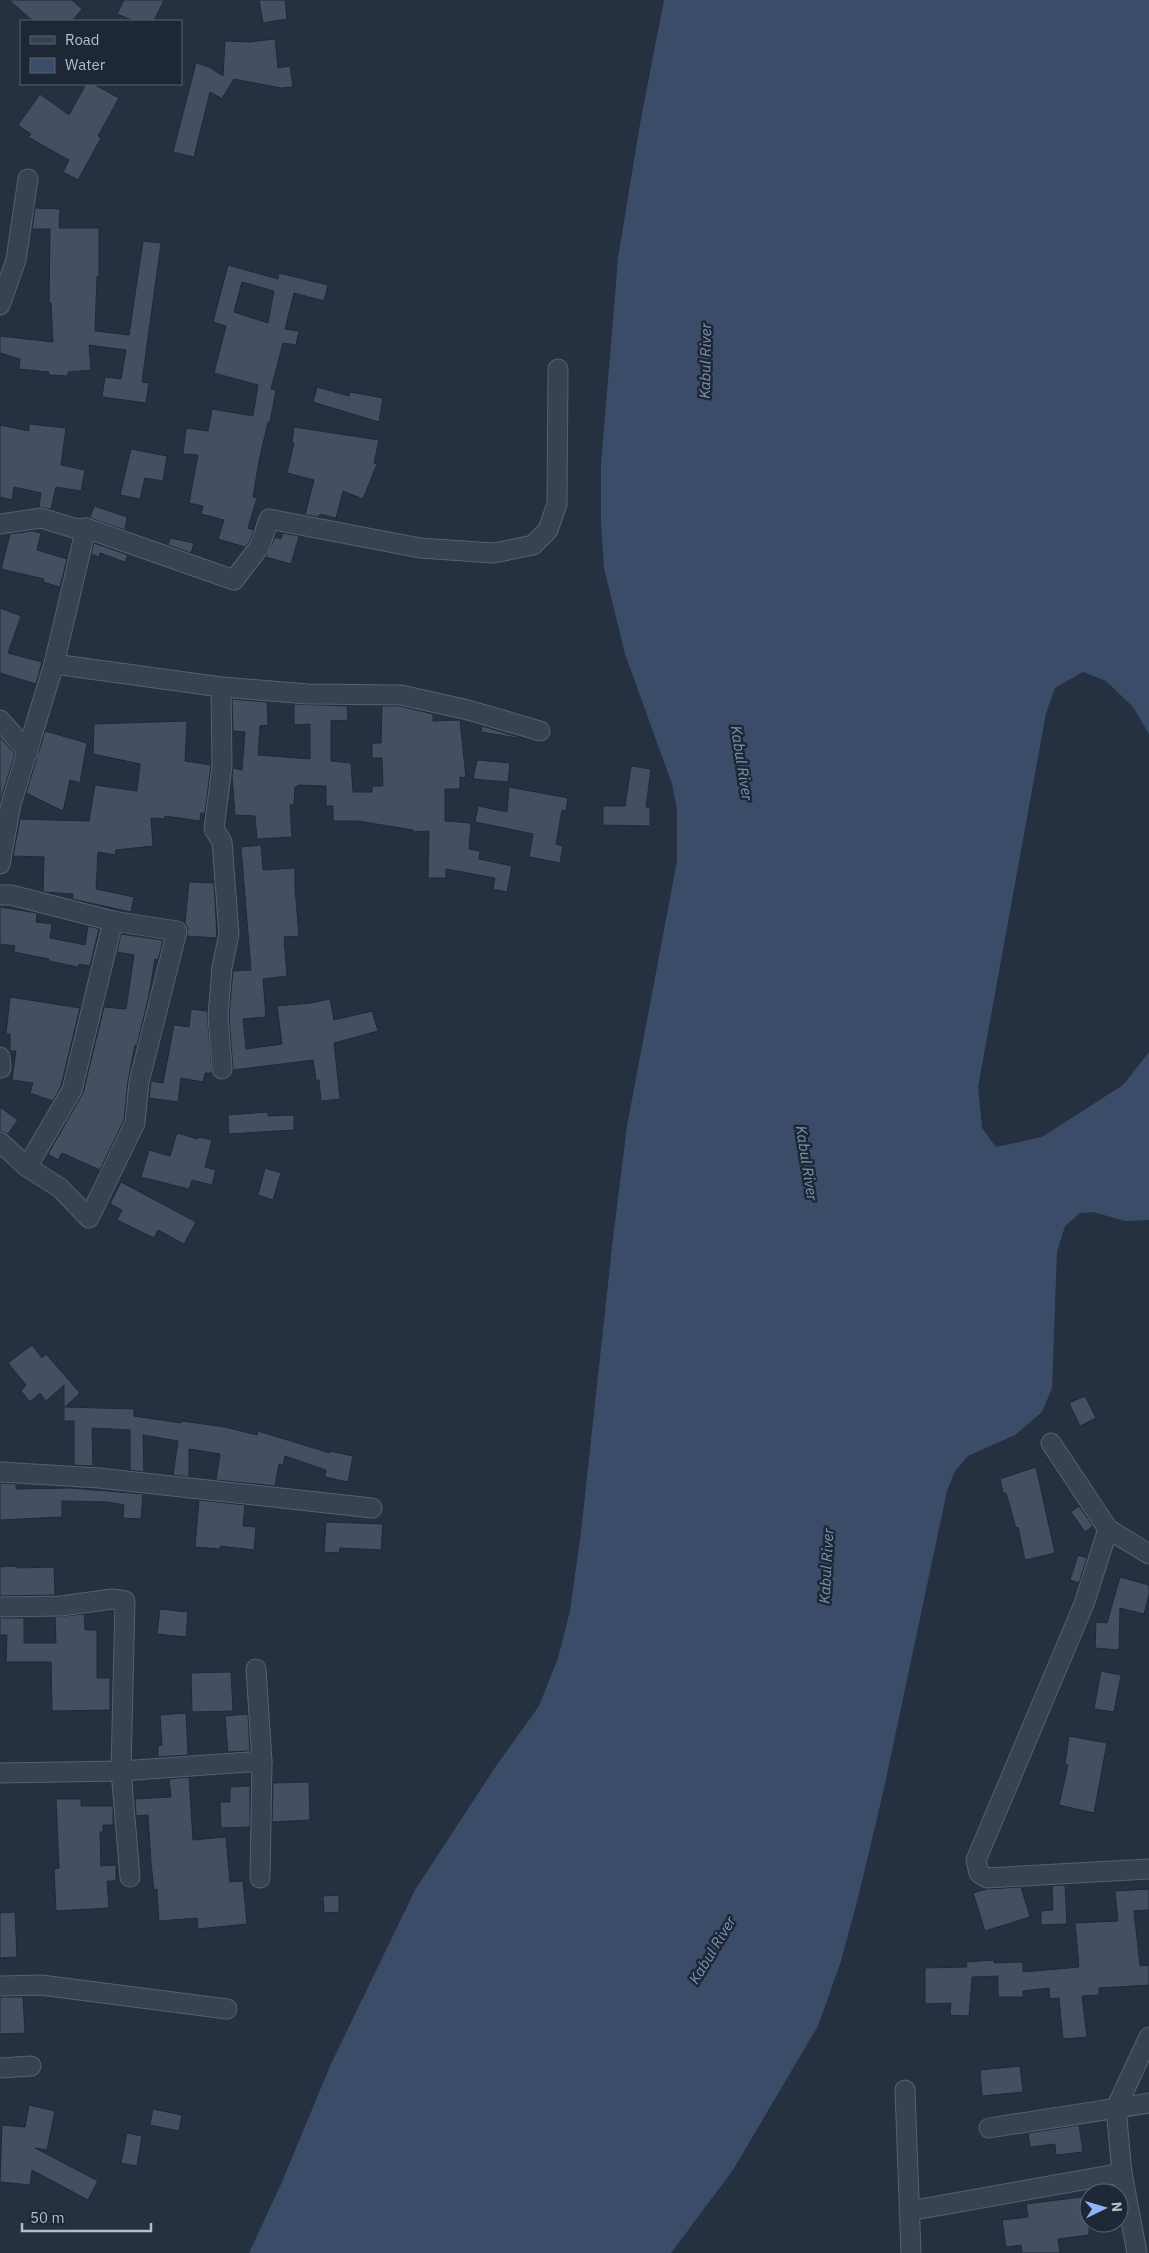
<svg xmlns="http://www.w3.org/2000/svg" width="1149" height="2253" font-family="'IBM Plex Sans',sans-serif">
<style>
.water{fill:#3b4c69}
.building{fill:#445062;stroke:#202937;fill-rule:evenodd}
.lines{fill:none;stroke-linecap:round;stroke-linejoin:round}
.street-casing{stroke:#57606d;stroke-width:21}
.street{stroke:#394250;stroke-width:19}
.labels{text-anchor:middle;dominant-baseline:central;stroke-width:5;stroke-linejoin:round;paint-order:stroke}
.water-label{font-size:15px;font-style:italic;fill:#7d92b2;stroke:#1e2735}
</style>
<rect width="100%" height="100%" fill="#253040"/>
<path class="water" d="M 664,0 L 1149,0 L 1149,734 L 1133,707 L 1106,681 L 1083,672 L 1055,688 L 1046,713 L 978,1087 L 982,1128 L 996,1147 L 1042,1137 L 1123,1085 L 1149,1052 L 1149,1220 L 1125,1221 L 1093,1212 L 1080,1213 L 1065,1226 L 1057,1252 L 1052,1388 L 1042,1412 L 1015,1435 L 968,1456 L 955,1471 L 947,1491 L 883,1793 L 858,1898 L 841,1961 L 818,2026 L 733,2170 L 671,2253 L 249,2253 L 282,2182 L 330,2066 L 415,1890 L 496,1766 L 539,1706 L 558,1658 L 570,1611 L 581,1532 L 613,1238 L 627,1126 L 677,861 L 677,809 L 672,784 L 625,654 L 604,568 L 601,522 L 601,465 L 618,258 L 640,124 Z"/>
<g class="building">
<path d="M 9,0 L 72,0 L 82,9 L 72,21 L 33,21 Z"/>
<path d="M 124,0 L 164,0 L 154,21 L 134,21 L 117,14 Z"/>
<path d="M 259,0 L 285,0 L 287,19 L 263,23 Z"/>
<path d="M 275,39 L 278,68 L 290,66 L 293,87 L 281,88 L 234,79 L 221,100 L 221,98 L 210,92 L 194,157 L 173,152 L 196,63 L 209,67 L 223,76 L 225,41 L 249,42 Z"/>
<path d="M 86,84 L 93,84 L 119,98 L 98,136 L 101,138 L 78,180 L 63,172 L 69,160 L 28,137 L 31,134 L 18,125 L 40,94 L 69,115 Z"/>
<path d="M 35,208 L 60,209 L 59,228 L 99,228 L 99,276 L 97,276 L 95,331 L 129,335 L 143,241 L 161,243 L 142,382 L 149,383 L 146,403 L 102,397 L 105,377 L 121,379 L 126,350 L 89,345 L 91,370 L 68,372 L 68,376 L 49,375 L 49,372 L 19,369 L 20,359 L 0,353 L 0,336 L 53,342 L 51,303 L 49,303 L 50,229 L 32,229 Z"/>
<path d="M 228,265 L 278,279 L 279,273 L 328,285 L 324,301 L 294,293 L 285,329 L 299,331 L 296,345 L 283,343 L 271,389 L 276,390 L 270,422 L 268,422 L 259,461 L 253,497 L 257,498 L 248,528 L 254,530 L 250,541 L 245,547 L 218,539 L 224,520 L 201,514 L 203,506 L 189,503 L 198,455 L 183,454 L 186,428 L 208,431 L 212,409 L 253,416 L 258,385 L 214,373 L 226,326 L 213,322 ZM 242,282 L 274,291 L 268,323 L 234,312 Z"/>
<path d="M 317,387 L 349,396 L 350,392 L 383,398 L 379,422 L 313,402 Z"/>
<path d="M 29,424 L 66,428 L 61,465 L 85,470 L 81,491 L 56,487 L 51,509 L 39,507 L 41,493 L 14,487 L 12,500 L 0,497 L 0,425 L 29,431 Z"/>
<path d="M 294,427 L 379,440 L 374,463 L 377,464 L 363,499 L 343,491 L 336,518 L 320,514 L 319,517 L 305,515 L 314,480 L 287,473 L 294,443 L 292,443 Z"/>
<path d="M 131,449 L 167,456 L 163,481 L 145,478 L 140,499 L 120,495 Z"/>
<path d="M 94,506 L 127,517 L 125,530 L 90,518 Z"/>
<path d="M 32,531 L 41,533 L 37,550 L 67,559 L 60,587 L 43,582 L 44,579 L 1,569 L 10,534 Z"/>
<path d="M 283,533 L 299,536 L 291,564 L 266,557 L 275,537 L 281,539 Z"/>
<path d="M 170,538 L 194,543 L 191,553 L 168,545 Z"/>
<path d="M 94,543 L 128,555 L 125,562 L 100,553 L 99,557 L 91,554 Z"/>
<path d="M 0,608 L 21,616 L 8,653 L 42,662 L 36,684 L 0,673 Z"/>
<path d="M 232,699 L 267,702 L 268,725 L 260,726 L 258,755 L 310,759 L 310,724 L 294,725 L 294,704 L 347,706 L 348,720 L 331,721 L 331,761 L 351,763 L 353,792 L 372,792 L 372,786 L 383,786 L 382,758 L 372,758 L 372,743 L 381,743 L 382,706 L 400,706 L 433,714 L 433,721 L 460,720 L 466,778 L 460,777 L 460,789 L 445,789 L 445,821 L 471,823 L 469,849 L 480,851 L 479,859 L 512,866 L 507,892 L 493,889 L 495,878 L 446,869 L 446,878 L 428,878 L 429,831 L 413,832 L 413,830 L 358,821 L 333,821 L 333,806 L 326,806 L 326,786 L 298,785 L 297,787 L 295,787 L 294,805 L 290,805 L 292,837 L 257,839 L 255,816 L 235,815 L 232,776 L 233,768 L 242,770 L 245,732 L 233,731 Z"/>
<path d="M 187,721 L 185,761 L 211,765 L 205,813 L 201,813 L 200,821 L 165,816 L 165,819 L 151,818 L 153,846 L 116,850 L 115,855 L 98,852 L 96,889 L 134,897 L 131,912 L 72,899 L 73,894 L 43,892 L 44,857 L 13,856 L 20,819 L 89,821 L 95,785 L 137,791 L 140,764 L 93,754 L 94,724 Z"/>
<path d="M 482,726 L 529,740 L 481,732 Z"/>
<path d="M 45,731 L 87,743 L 80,783 L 70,780 L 63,811 L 26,793 Z"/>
<path d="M 0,737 L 15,754 L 0,802 Z"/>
<path d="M 477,760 L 510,763 L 508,782 L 473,779 Z"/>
<path d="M 631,766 L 651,769 L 646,807 L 650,807 L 650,826 L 603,825 L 603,806 L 625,806 Z"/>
<path d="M 509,787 L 568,798 L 566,811 L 562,810 L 556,844 L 563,846 L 560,863 L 529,857 L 533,834 L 475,822 L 478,806 L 507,812 Z"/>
<path d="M 261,845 L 263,870 L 295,868 L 295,888 L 299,936 L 284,937 L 287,976 L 263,979 L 266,1017 L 243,1019 L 246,1049 L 282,1044 L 277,1006 L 311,1003 L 330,999 L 334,1020 L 372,1011 L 378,1031 L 334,1043 L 340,1099 L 321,1101 L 319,1080 L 316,1080 L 313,1060 L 233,1070 L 229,1016 L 233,971 L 251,970 L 241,847 Z"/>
<path d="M 189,882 L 214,883 L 217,938 L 187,936 L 188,928 L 185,923 Z"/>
<path d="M 0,907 L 37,913 L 36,922 L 52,924 L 50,938 L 85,945 L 88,926 L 99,929 L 90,966 L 79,964 L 78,967 L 49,961 L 49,959 L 14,952 L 15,946 L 0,944 Z"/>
<path d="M 121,934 L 163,940 L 158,960 L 155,959 L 149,995 L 137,1045 L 135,1045 L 128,1081 L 124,1120 L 100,1170 L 62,1153 L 58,1160 L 48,1154 L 83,1093 L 104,1007 L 126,1009 L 134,955 L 117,952 Z"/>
<path d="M 10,997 L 80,1008 L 61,1086 L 53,1101 L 30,1093 L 33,1083 L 12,1080 L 16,1051 L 10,1051 L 10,1034 L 6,1034 Z"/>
<path d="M 191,1009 L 207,1011 L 212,1073 L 205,1073 L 203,1082 L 181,1078 L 178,1102 L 149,1098 L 151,1081 L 163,1083 L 174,1025 L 189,1027 Z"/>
<path d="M 0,1107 L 18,1120 L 8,1134 L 0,1131 Z"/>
<path d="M 268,1112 L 268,1116 L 294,1115 L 294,1130 L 229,1134 L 228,1115 Z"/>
<path d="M 177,1133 L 198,1139 L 199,1137 L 212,1140 L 205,1167 L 216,1170 L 212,1185 L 192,1180 L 189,1189 L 141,1177 L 149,1150 L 170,1156 Z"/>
<path d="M 265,1168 L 281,1173 L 273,1200 L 258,1195 Z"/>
<path d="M 121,1182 L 196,1222 L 184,1244 L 158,1230 L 154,1238 L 117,1220 L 122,1210 L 110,1204 Z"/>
<path d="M 32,1345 L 42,1358 L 46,1354 L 80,1393 L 65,1407 L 134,1409 L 134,1416 L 181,1423 L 182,1421 L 225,1427 L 257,1435 L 258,1431 L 330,1453 L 330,1451 L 353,1456 L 348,1482 L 325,1477 L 326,1470 L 285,1456 L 283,1465 L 279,1464 L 275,1486 L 216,1480 L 220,1454 L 189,1449 L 189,1477 L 173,1475 L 178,1441 L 143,1435 L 144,1472 L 130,1470 L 130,1430 L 92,1428 L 93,1466 L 74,1465 L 74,1421 L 64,1421 L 64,1385 L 46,1401 L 40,1393 L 30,1402 L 21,1391 L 26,1385 L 8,1363 Z"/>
<path d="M 1085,1396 L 1096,1418 L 1080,1426 L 1069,1403 Z"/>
<path d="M 1036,1467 L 1055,1553 L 1025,1560 L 1018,1527 L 1016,1528 L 1006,1493 L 1003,1493 L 1000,1479 Z"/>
<path d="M 0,1483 L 16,1484 L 16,1489 L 71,1488 L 143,1494 L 141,1519 L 123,1518 L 124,1505 L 108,1502 L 62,1501 L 62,1517 L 0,1520 Z"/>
<path d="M 199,1500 L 245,1505 L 243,1526 L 256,1527 L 254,1550 L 220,1546 L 220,1549 L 195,1547 Z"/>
<path d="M 1079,1506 L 1093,1526 L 1085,1532 L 1071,1512 Z"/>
<path d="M 326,1522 L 383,1524 L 381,1550 L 340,1548 L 339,1553 L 324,1552 Z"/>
<path d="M 1078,1555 L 1087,1558 L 1079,1583 L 1070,1580 Z"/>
<path d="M 17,1566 L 17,1568 L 54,1567 L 55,1595 L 0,1596 L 0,1567 Z"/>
<path d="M 1120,1577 L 1149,1585 L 1149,1595 L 1144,1614 L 1120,1608 L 1119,1650 L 1095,1648 L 1096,1622 L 1107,1623 Z"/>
<path d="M 160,1609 L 188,1612 L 186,1637 L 157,1634 Z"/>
<path d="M 84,1614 L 85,1630 L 97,1630 L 97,1678 L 110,1678 L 110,1710 L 52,1711 L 51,1662 L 6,1662 L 7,1635 L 0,1635 L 0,1618 L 24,1618 L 24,1643 L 56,1643 L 55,1617 Z"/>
<path d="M 1101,1671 L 1121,1675 L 1114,1712 L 1094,1709 Z"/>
<path d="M 231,1672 L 233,1711 L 192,1712 L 191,1673 Z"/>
<path d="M 186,1713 L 188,1755 L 158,1757 L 158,1746 L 162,1745 L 160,1715 Z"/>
<path d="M 248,1714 L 250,1751 L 228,1752 L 225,1716 Z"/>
<path d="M 1069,1736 L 1107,1743 L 1094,1813 L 1059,1805 L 1068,1765 L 1065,1764 Z"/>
<path d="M 189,1777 L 193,1840 L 226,1837 L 230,1882 L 243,1881 L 247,1924 L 198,1929 L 197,1918 L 159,1921 L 157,1889 L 154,1890 L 151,1863 L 148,1815 L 136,1816 L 135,1799 L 171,1797 L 169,1779 Z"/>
<path d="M 309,1782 L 310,1820 L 272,1822 L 273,1783 Z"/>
<path d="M 250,1786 L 250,1827 L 221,1828 L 220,1802 L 230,1802 L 230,1787 Z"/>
<path d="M 56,1799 L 81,1799 L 81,1806 L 113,1806 L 113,1825 L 103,1825 L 103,1832 L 100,1832 L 101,1866 L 116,1865 L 116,1881 L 107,1881 L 109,1908 L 56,1911 L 54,1869 L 59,1868 Z"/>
<path d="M 1065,1885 L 1067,1924 L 1041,1925 L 1041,1911 L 1053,1910 L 1052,1886 Z"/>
<path d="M 1021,1887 L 1030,1917 L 985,1931 L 973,1893 L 987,1889 Z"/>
<path d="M 1149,1889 L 1149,1910 L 1134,1911 L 1140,1966 L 1149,1965 L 1149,1985 L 1099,1988 L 1099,1995 L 1082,1996 L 1087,2037 L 1063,2039 L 1059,1998 L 1050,1999 L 1049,1988 L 1023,1991 L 1023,1997 L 998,1997 L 998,1976 L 972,1977 L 969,2016 L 950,2015 L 951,2003 L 925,2004 L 925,1968 L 967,1967 L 966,1962 L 994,1960 L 994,1963 L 1023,1962 L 1023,1972 L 1079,1967 L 1075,1923 L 1118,1921 L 1115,1891 Z"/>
<path d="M 339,1895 L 339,1912 L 324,1913 L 323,1896 Z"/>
<path d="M 15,1912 L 17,1957 L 0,1958 L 0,1913 Z"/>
<path d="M 0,1997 L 23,1997 L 25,2033 L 0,2034 Z"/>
<path d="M 1020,2066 L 1023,2092 L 982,2096 L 980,2070 Z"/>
<path d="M 29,2105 L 55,2111 L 47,2150 L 35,2148 L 98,2181 L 88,2200 L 32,2170 L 30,2185 L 0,2182 L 2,2125 L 25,2127 Z"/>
<path d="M 153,2109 L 182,2115 L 179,2131 L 150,2125 Z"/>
<path d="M 1079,2125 L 1083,2152 L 1056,2155 L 1055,2144 L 1030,2147 L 1028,2133 Z"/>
<path d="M 127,2133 L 142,2136 L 137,2166 L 121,2163 Z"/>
<path d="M 1089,2196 L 1089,2235 L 1058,2239 L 1060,2253 L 1022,2253 L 1021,2245 L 1006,2247 L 1002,2220 L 1028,2217 L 1026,2204 Z"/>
</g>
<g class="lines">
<g class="street-casing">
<g id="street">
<path d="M 0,305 L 16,260 L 28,179"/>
<path d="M 0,524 L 41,518 L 77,529 L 86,528 L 234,580 L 260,546 L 269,519 L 420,548 L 494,553 L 533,545 L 548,530 L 557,504 L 558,369"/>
<path d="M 54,664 L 221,687 L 308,694 L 401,695 L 468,710 L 540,731"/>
<path d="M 221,687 L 222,766 L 214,829 L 222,842 L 229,934 L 222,967 L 218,1016 L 222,1069"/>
<path d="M 0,720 L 28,752"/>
<path d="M 0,864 L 11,804 L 54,664 L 86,528"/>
<path d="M 0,895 L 11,895 L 113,921 L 177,931 L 139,1082 L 135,1123 L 89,1218 L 60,1188 L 27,1167 L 0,1142"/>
<path d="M 0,1057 L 1,1068"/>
<path d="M 27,1167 L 72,1090 L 113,921"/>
<path d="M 1051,1443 L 1108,1529 L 1149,1554"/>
<path d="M 0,1472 L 99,1478 L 372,1508"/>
<path d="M 1108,1529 L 1084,1604 L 976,1860 L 979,1873 L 987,1878 L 1149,1869"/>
<path d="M 0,1607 L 61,1606 L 112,1599 L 125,1601 L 121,1771 L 130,1877"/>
<path d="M 256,1669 L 262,1761 L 260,1878"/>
<path d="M 0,1773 L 121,1771 L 262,1761"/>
<path d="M 0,1986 L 41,1985 L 227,2009"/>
<path d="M 0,2068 L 31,2066"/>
<path d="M 905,2090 L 911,2253"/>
<path d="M 989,2128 L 1149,2103"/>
<path d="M 909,2211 L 1122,2173"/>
<path d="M 1137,2253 L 1122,2173 L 1116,2108 L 1149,2037"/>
</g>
</g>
<use href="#street" class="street"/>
</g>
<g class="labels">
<g class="water-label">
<text transform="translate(705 361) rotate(-89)">Kabul River</text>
<text transform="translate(742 763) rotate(81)">Kabul River</text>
<text transform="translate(807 1163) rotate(81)">Kabul River</text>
<text transform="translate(826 1566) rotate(-87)">Kabul River</text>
<text transform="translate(712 1950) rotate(-59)">Kabul River</text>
</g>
</g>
<rect x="20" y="20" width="162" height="65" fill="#1e2735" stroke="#5b6371"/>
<rect x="30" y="36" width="25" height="8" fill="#394250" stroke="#5b6371"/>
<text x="65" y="45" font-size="15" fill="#b6bdca">Road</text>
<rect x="30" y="58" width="25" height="15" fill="#3b4c69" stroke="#5b6371"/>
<text x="65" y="70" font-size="15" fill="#b6bdca">Water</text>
<g transform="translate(1104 2208) rotate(85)"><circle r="24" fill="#1e2735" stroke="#5b6371"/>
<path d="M0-4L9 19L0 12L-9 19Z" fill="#8db3f9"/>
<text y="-8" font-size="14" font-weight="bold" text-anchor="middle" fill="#b6bdca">N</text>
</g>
<path d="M22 2223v8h129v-8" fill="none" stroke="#b6bdca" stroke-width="2.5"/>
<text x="30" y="2223" font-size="15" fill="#b6bdca" stroke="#1e2735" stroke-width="4" paint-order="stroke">50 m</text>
</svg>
